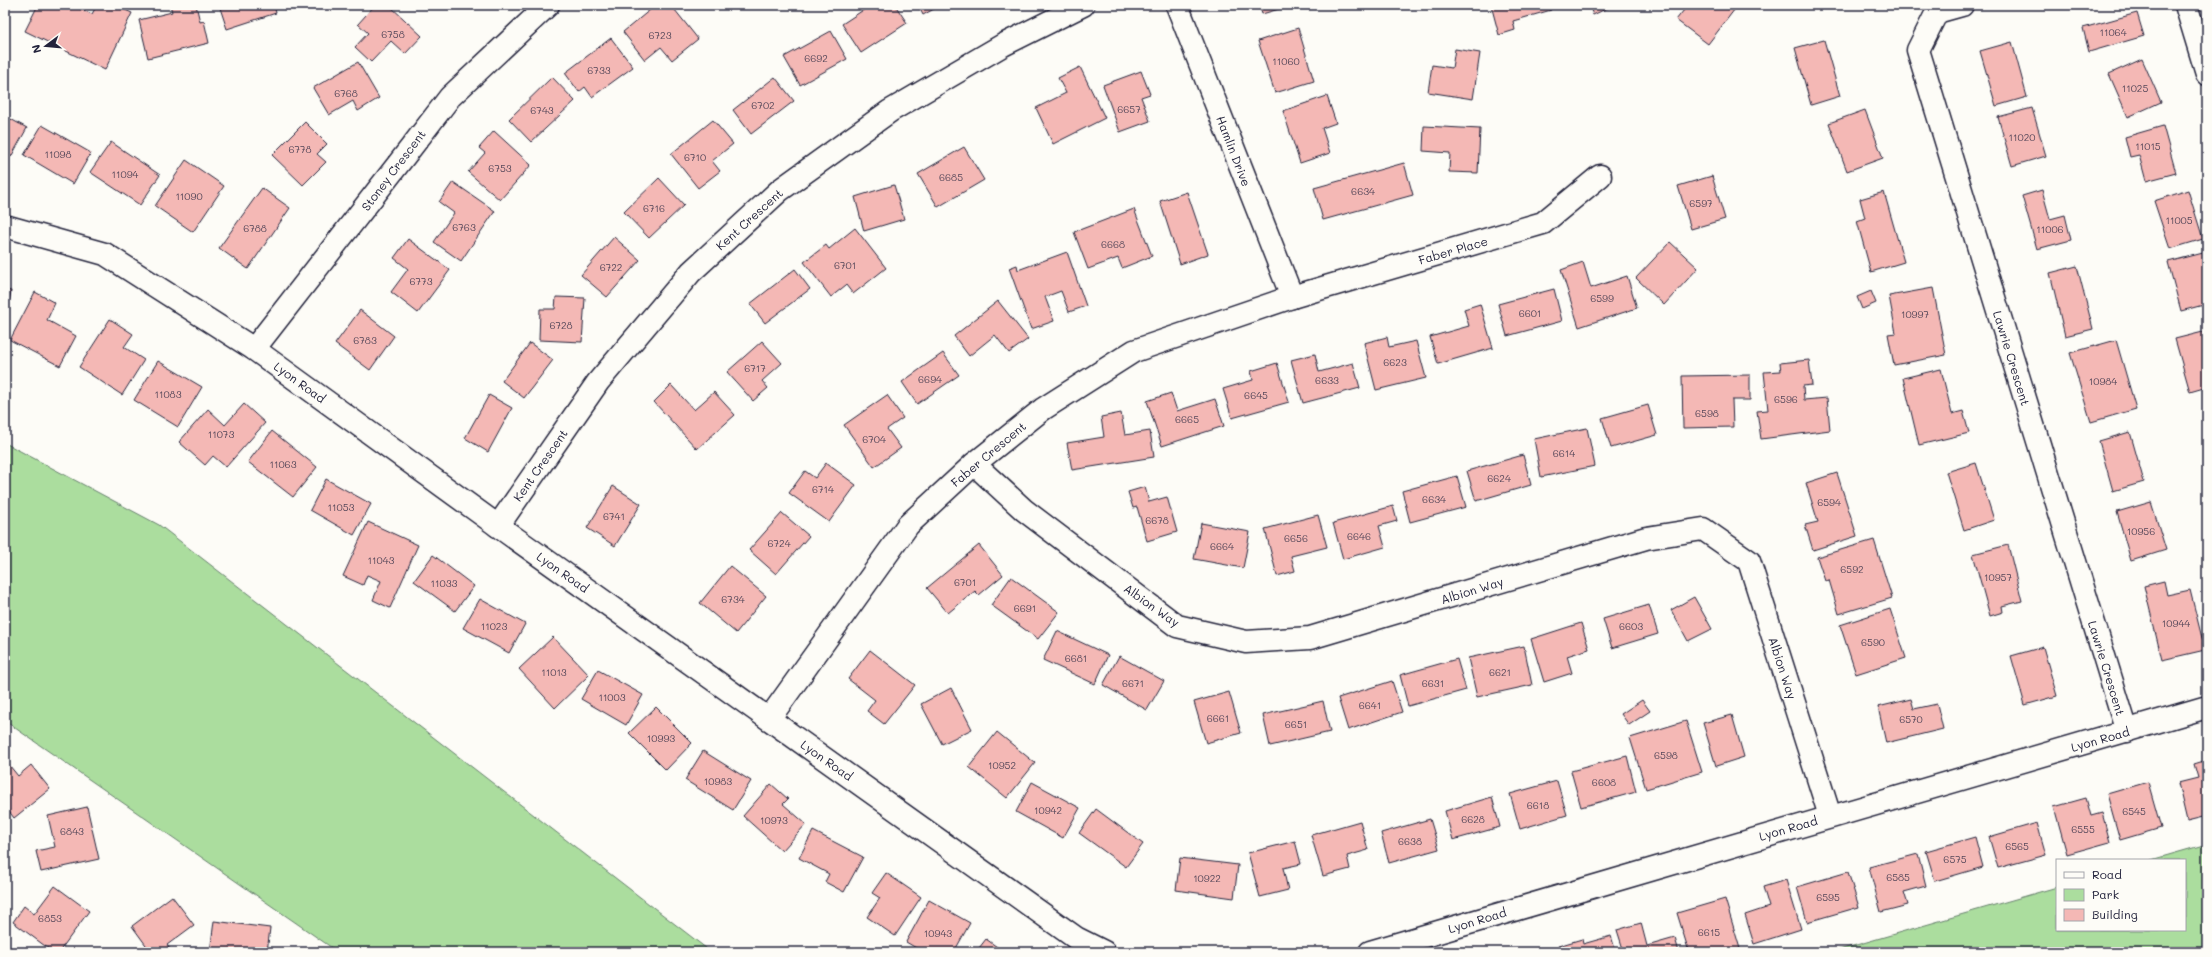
<svg xmlns="http://www.w3.org/2000/svg" width="2212" height="957" font-family="Mali,sans-serif">
<style>
.green{fill:#abdd9e;stroke:#66806c}
.building{fill:#f4b8b5;stroke:#22223b}
.lines{fill:none;stroke-linecap:round;stroke-linejoin:round}
.minor-casing{stroke:#22223b;stroke-width:25}
.tertiary-casing{stroke:#22223b;stroke-width:25}
.minor{stroke:#fdfcf7;stroke-width:22}
.tertiary{stroke:#fdfcf7;stroke-width:22}
.labels{text-anchor:middle;dominant-baseline:central;stroke-width:3.5;stroke-linejoin:round;paint-order:stroke}
.number-label{font-size:10px;fill:#56485a}
.street-label{font-size:12px;fill:#22223b;stroke:#fdfcf7}
</style>
<rect width="100%" height="100%" fill="#fdfcf7"/>
<filter id="ink" filterUnits="userSpaceOnUse"><feTurbulence type="fractalNoise" baseFrequency=".025" numOctaves="2"/><feDisplacementMap in="SourceGraphic" scale="8" xChannelSelector="R" yChannelSelector="G"/><feConvolveMatrix kernelMatrix="1 2 1 2 8 2 1 2 1" color-interpolation-filters="sRGB"/></filter>
<g filter="url(#ink)">
<g class="green">
<path d="M 5,443 L 159,525 L 711,952 L 338,952 L 5,721 Z"/>
<path d="M 2207,844 L 2207,952 L 1832,952 L 2057,887 L 2057,930 L 2185,930 L 2185,860 L 2151,860 Z"/>
</g>
<g class="building">
<path d="M 38,5 L 72,5 L 92,14 L 97,5 L 114,5 L 132,13 L 105,70 L 25,31 Z"/>
<path d="M 170,5 L 196,5 L 200,22 L 204,21 L 209,43 L 148,58 L 139,20 L 172,12 Z"/>
<path d="M 219,5 L 274,5 L 276,13 L 227,29 Z"/>
<path d="M 375,5 L 389,5 L 422,36 L 405,54 L 391,41 L 371,62 L 355,47 L 368,33 L 358,24 Z"/>
<path d="M 656,5 L 671,5 L 698,39 L 672,60 L 661,47 L 645,60 L 623,32 Z"/>
<path d="M 871,5 L 895,5 L 907,23 L 861,53 L 842,24 Z"/>
<path d="M 918,5 L 941,5 L 923,15 Z"/>
<path d="M 1259,5 L 1293,5 L 1262,14 Z"/>
<path d="M 1491,5 L 1550,5 L 1551,10 L 1513,21 L 1515,30 L 1499,35 Z"/>
<path d="M 1589,5 L 1614,5 L 1593,15 Z"/>
<path d="M 1688,5 L 1738,5 L 1708,44 L 1676,20 Z"/>
<path d="M 2137,13 L 2144,36 L 2089,52 L 2083,28 Z"/>
<path d="M 1298,28 L 1314,81 L 1275,93 L 1258,41 Z"/>
<path d="M 831,31 L 847,59 L 800,85 L 784,57 Z"/>
<path d="M 611,38 L 633,67 L 592,97 L 585,87 L 579,92 L 565,73 Z"/>
<path d="M 1824,40 L 1840,96 L 1811,105 L 1795,48 Z"/>
<path d="M 2012,42 L 2027,97 L 1996,106 L 1980,51 Z"/>
<path d="M 1455,49 L 1480,53 L 1473,99 L 1428,92 L 1432,65 L 1452,68 Z"/>
<path d="M 2142,59 L 2161,102 L 2128,117 L 2109,74 Z"/>
<path d="M 358,62 L 379,98 L 358,111 L 353,101 L 329,115 L 313,88 Z"/>
<path d="M 1080,67 L 1105,118 L 1053,144 L 1036,108 L 1066,93 L 1058,78 Z"/>
<path d="M 1141,71 L 1150,94 L 1141,97 L 1150,121 L 1120,132 L 1103,85 Z"/>
<path d="M 552,77 L 575,101 L 531,142 L 509,119 Z"/>
<path d="M 775,77 L 794,101 L 751,134 L 733,110 Z"/>
<path d="M 1327,96 L 1336,123 L 1322,128 L 1330,153 L 1300,163 L 1283,111 Z"/>
<path d="M 2032,108 L 2046,156 L 2012,166 L 1998,117 Z"/>
<path d="M 1865,110 L 1883,158 L 1847,171 L 1829,123 Z"/>
<path d="M 5,116 L 27,128 L 11,157 L 5,154 Z"/>
<path d="M 713,120 L 733,144 L 712,161 L 720,171 L 698,188 L 671,154 Z"/>
<path d="M 305,122 L 327,144 L 317,154 L 326,162 L 303,185 L 272,155 Z"/>
<path d="M 42,125 L 91,153 L 73,184 L 24,155 Z"/>
<path d="M 1424,126 L 1480,129 L 1478,173 L 1449,172 L 1450,153 L 1423,151 Z"/>
<path d="M 2163,126 L 2176,173 L 2146,181 L 2139,155 L 2130,157 L 2125,137 Z"/>
<path d="M 494,131 L 531,165 L 500,200 L 468,172 L 485,153 L 479,148 Z"/>
<path d="M 111,142 L 160,175 L 140,205 L 90,172 Z"/>
<path d="M 964,147 L 984,180 L 938,207 L 918,174 Z"/>
<path d="M 186,160 L 224,186 L 193,232 L 155,206 Z"/>
<path d="M 1404,163 L 1413,195 L 1323,220 L 1314,188 Z"/>
<path d="M 1712,176 L 1725,219 L 1691,229 L 1678,186 Z"/>
<path d="M 659,178 L 684,205 L 649,238 L 624,212 Z"/>
<path d="M 453,182 L 495,211 L 461,261 L 434,242 L 454,213 L 439,202 Z"/>
<path d="M 894,185 L 904,219 L 864,231 L 855,197 Z"/>
<path d="M 262,188 L 290,208 L 248,269 L 219,248 Z"/>
<path d="M 2042,190 L 2050,219 L 2065,215 L 2071,240 L 2037,249 L 2022,196 Z"/>
<path d="M 2188,190 L 2203,239 L 2170,249 L 2154,201 Z"/>
<path d="M 1187,192 L 1208,254 L 1180,264 L 1160,201 Z"/>
<path d="M 1884,192 L 1904,262 L 1871,272 L 1857,221 L 1865,218 L 1860,199 Z"/>
<path d="M 1134,209 L 1152,256 L 1122,268 L 1118,258 L 1088,269 L 1074,232 Z"/>
<path d="M 855,228 L 886,268 L 853,294 L 846,285 L 831,297 L 804,262 L 826,245 L 829,249 Z"/>
<path d="M 614,237 L 640,260 L 607,297 L 581,275 Z"/>
<path d="M 408,239 L 450,270 L 418,313 L 391,292 L 408,269 L 394,258 Z"/>
<path d="M 1670,242 L 1698,268 L 1664,305 L 1636,278 Z"/>
<path d="M 1067,252 L 1086,306 L 1069,312 L 1061,291 L 1045,297 L 1054,321 L 1031,329 L 1009,268 L 1017,265 L 1018,270 Z"/>
<path d="M 2203,253 L 2207,269 L 2207,304 L 2181,311 L 2168,262 Z"/>
<path d="M 1583,262 L 1591,288 L 1627,276 L 1637,308 L 1579,327 L 1561,270 Z"/>
<path d="M 2077,266 L 2093,329 L 2065,336 L 2050,273 Z"/>
<path d="M 795,269 L 810,289 L 765,323 L 750,304 Z"/>
<path d="M 1933,288 L 1946,355 L 1894,365 L 1888,334 L 1896,333 L 1889,296 Z"/>
<path d="M 1554,289 L 1562,321 L 1507,336 L 1498,304 Z"/>
<path d="M 5,290 L 11,291 L 5,327 Z"/>
<path d="M 1871,291 L 1876,303 L 1862,309 L 1857,297 Z"/>
<path d="M 35,292 L 55,303 L 47,320 L 76,336 L 60,366 L 10,340 Z"/>
<path d="M 556,297 L 585,298 L 582,342 L 539,340 L 540,309 L 555,309 Z"/>
<path d="M 998,301 L 1028,339 L 1009,353 L 995,335 L 969,356 L 954,336 Z"/>
<path d="M 1480,304 L 1493,348 L 1438,364 L 1430,337 L 1469,326 L 1464,309 Z"/>
<path d="M 360,310 L 394,336 L 370,370 L 335,344 Z"/>
<path d="M 110,319 L 133,334 L 124,347 L 144,360 L 122,395 L 79,367 Z"/>
<path d="M 2207,331 L 2207,387 L 2190,392 L 2175,339 Z"/>
<path d="M 1387,337 L 1389,347 L 1416,341 L 1426,378 L 1376,390 L 1364,343 Z"/>
<path d="M 2116,340 L 2136,409 L 2091,422 L 2070,353 Z"/>
<path d="M 762,341 L 782,363 L 762,381 L 768,388 L 753,401 L 727,372 Z"/>
<path d="M 530,343 L 553,360 L 524,398 L 502,381 Z"/>
<path d="M 943,353 L 959,375 L 917,404 L 902,382 Z"/>
<path d="M 1315,354 L 1319,372 L 1353,363 L 1360,388 L 1303,403 L 1291,360 Z"/>
<path d="M 1809,360 L 1812,385 L 1803,386 L 1804,400 L 1827,398 L 1830,430 L 1761,439 L 1757,411 L 1768,410 L 1764,372 L 1781,371 L 1780,363 Z"/>
<path d="M 158,361 L 202,387 L 178,427 L 134,400 Z"/>
<path d="M 1277,363 L 1289,402 L 1232,418 L 1223,389 L 1253,380 L 1251,371 Z"/>
<path d="M 1941,369 L 1952,414 L 1963,411 L 1969,433 L 1919,445 L 1903,378 Z"/>
<path d="M 1750,375 L 1750,400 L 1732,400 L 1733,427 L 1683,428 L 1682,376 Z"/>
<path d="M 671,385 L 694,410 L 714,392 L 735,415 L 697,449 L 654,402 Z"/>
<path d="M 1171,393 L 1177,411 L 1215,399 L 1224,426 L 1162,446 L 1147,401 Z"/>
<path d="M 489,395 L 512,408 L 488,452 L 465,438 Z"/>
<path d="M 887,395 L 903,418 L 887,429 L 901,448 L 874,467 L 844,425 Z"/>
<path d="M 244,404 L 265,423 L 226,467 L 213,456 L 205,465 L 179,442 L 208,409 L 225,425 Z"/>
<path d="M 1648,405 L 1657,435 L 1611,448 L 1602,418 Z"/>
<path d="M 1121,413 L 1125,435 L 1150,431 L 1154,457 L 1072,470 L 1067,443 L 1104,437 L 1101,417 Z"/>
<path d="M 1587,428 L 1595,466 L 1541,477 L 1534,439 Z"/>
<path d="M 272,431 L 317,467 L 293,497 L 248,462 Z"/>
<path d="M 2130,432 L 2144,482 L 2113,491 L 2099,441 Z"/>
<path d="M 1523,455 L 1531,485 L 1476,501 L 1467,471 Z"/>
<path d="M 826,463 L 856,485 L 829,522 L 789,493 L 805,471 L 815,478 Z"/>
<path d="M 1976,463 L 1994,520 L 1964,530 L 1946,472 Z"/>
<path d="M 1837,473 L 1857,536 L 1813,550 L 1805,525 L 1818,522 L 1806,483 Z"/>
<path d="M 1457,476 L 1466,507 L 1410,522 L 1402,491 Z"/>
<path d="M 326,479 L 371,504 L 354,535 L 310,510 Z"/>
<path d="M 613,486 L 641,504 L 615,546 L 587,528 Z"/>
<path d="M 1145,487 L 1149,502 L 1167,497 L 1177,532 L 1147,541 L 1137,507 L 1133,508 L 1128,492 Z"/>
<path d="M 2151,502 L 2166,550 L 2131,561 L 2117,512 Z"/>
<path d="M 1393,506 L 1397,521 L 1379,526 L 1385,547 L 1343,559 L 1333,523 Z"/>
<path d="M 782,513 L 809,536 L 776,574 L 749,550 Z"/>
<path d="M 1318,515 L 1327,547 L 1291,556 L 1295,571 L 1277,576 L 1265,529 Z"/>
<path d="M 368,522 L 418,545 L 390,608 L 373,600 L 381,581 L 367,575 L 363,585 L 343,576 Z"/>
<path d="M 1201,523 L 1250,532 L 1243,568 L 1194,559 Z"/>
<path d="M 1874,540 L 1892,598 L 1839,614 L 1829,580 L 1825,581 L 1817,557 Z"/>
<path d="M 979,545 L 1003,575 L 979,595 L 975,591 L 948,613 L 927,588 Z"/>
<path d="M 2008,545 L 2022,601 L 2002,606 L 2003,612 L 1990,616 L 1973,554 Z"/>
<path d="M 433,555 L 474,586 L 455,611 L 414,581 Z"/>
<path d="M 730,566 L 766,596 L 736,633 L 700,603 Z"/>
<path d="M 1011,577 L 1059,612 L 1038,639 L 991,605 Z"/>
<path d="M 2164,581 L 2167,595 L 2190,590 L 2205,650 L 2162,660 L 2144,586 Z"/>
<path d="M 1694,597 L 1712,629 L 1688,641 L 1671,610 Z"/>
<path d="M 480,599 L 525,624 L 509,653 L 463,628 Z"/>
<path d="M 1649,605 L 1658,634 L 1612,648 L 1603,619 Z"/>
<path d="M 1890,609 L 1906,658 L 1856,674 L 1840,625 Z"/>
<path d="M 1581,623 L 1589,649 L 1567,656 L 1572,673 L 1544,682 L 1531,639 Z"/>
<path d="M 1057,631 L 1108,655 L 1095,684 L 1043,660 Z"/>
<path d="M 553,637 L 589,675 L 555,708 L 519,669 Z"/>
<path d="M 1524,646 L 1532,685 L 1477,697 L 1468,658 Z"/>
<path d="M 2043,647 L 2057,696 L 2025,705 L 2011,656 Z"/>
<path d="M 870,650 L 915,685 L 884,724 L 867,711 L 875,700 L 848,679 Z"/>
<path d="M 1119,656 L 1164,681 L 1147,710 L 1103,685 Z"/>
<path d="M 1457,659 L 1466,690 L 1408,706 L 1400,675 Z"/>
<path d="M 598,670 L 643,695 L 626,725 L 581,699 Z"/>
<path d="M 1392,681 L 1402,712 L 1348,730 L 1338,698 Z"/>
<path d="M 951,688 L 972,729 L 942,744 L 921,704 Z"/>
<path d="M 1229,692 L 1241,733 L 1206,743 L 1194,702 Z"/>
<path d="M 1911,699 L 1914,709 L 1937,704 L 1943,729 L 1886,743 L 1878,707 Z"/>
<path d="M 1642,700 L 1650,711 L 1629,725 L 1621,714 Z"/>
<path d="M 1323,701 L 1330,732 L 1270,746 L 1263,715 Z"/>
<path d="M 656,707 L 692,743 L 666,770 L 629,733 Z"/>
<path d="M 1732,715 L 1744,757 L 1716,766 L 1703,723 Z"/>
<path d="M 1686,721 L 1702,772 L 1646,789 L 1630,738 Z"/>
<path d="M 997,732 L 1035,763 L 1007,798 L 969,767 Z"/>
<path d="M 703,751 L 751,781 L 733,810 L 685,780 Z"/>
<path d="M 1627,756 L 1636,792 L 1581,807 L 1571,771 Z"/>
<path d="M 5,760 L 18,776 L 31,765 L 50,789 L 14,818 L 5,806 Z"/>
<path d="M 2207,760 L 2207,816 L 2187,821 L 2178,783 L 2198,778 L 2194,764 Z"/>
<path d="M 1557,781 L 1567,815 L 1520,829 L 1510,794 Z"/>
<path d="M 1032,782 L 1080,808 L 1063,838 L 1016,812 Z"/>
<path d="M 2148,782 L 2161,828 L 2120,840 L 2107,794 Z"/>
<path d="M 771,784 L 788,799 L 783,804 L 806,824 L 782,851 L 743,816 Z"/>
<path d="M 1492,797 L 1500,827 L 1453,840 L 1445,811 Z"/>
<path d="M 2086,798 L 2091,816 L 2102,813 L 2110,842 L 2067,854 L 2054,807 Z"/>
<path d="M 87,807 L 99,859 L 41,872 L 36,851 L 55,847 L 48,816 Z"/>
<path d="M 1096,809 L 1143,844 L 1126,867 L 1079,833 Z"/>
<path d="M 1430,819 L 1439,849 L 1389,863 L 1381,833 Z"/>
<path d="M 1360,821 L 1368,850 L 1347,856 L 1350,869 L 1323,876 L 1311,835 Z"/>
<path d="M 2037,823 L 2046,855 L 1998,868 L 1989,837 Z"/>
<path d="M 813,831 L 863,857 L 844,892 L 825,882 L 829,874 L 799,858 Z"/>
<path d="M 1975,837 L 1983,867 L 1935,881 L 1926,851 Z"/>
<path d="M 1295,841 L 1301,864 L 1283,868 L 1288,890 L 1260,897 L 1248,853 Z"/>
<path d="M 1918,854 L 1926,886 L 1904,892 L 1908,905 L 1881,912 L 1869,867 Z"/>
<path d="M 1180,858 L 1238,865 L 1234,898 L 1176,890 Z"/>
<path d="M 1848,872 L 1859,907 L 1807,922 L 1797,887 Z"/>
<path d="M 886,873 L 921,897 L 895,936 L 867,917 L 880,898 L 872,893 Z"/>
<path d="M 1786,880 L 1801,929 L 1754,944 L 1745,915 L 1769,907 L 1763,887 Z"/>
<path d="M 55,886 L 89,911 L 59,952 L 53,952 L 13,922 L 24,906 L 34,914 Z"/>
<path d="M 172,896 L 194,925 L 167,945 L 172,952 L 151,952 L 132,926 Z"/>
<path d="M 1725,899 L 1741,952 L 1689,952 L 1677,913 Z"/>
<path d="M 929,900 L 970,923 L 954,952 L 923,952 L 906,942 Z"/>
<path d="M 214,921 L 270,928 L 267,952 L 210,952 Z"/>
<path d="M 1641,923 L 1647,946 L 1675,938 L 1679,952 L 1624,952 L 1617,930 Z"/>
<path d="M 1611,936 L 1616,952 L 1560,952 L 1558,946 L 1582,939 L 1583,944 Z"/>
<path d="M 986,939 L 1004,952 L 976,952 Z"/>
</g>
<g class="lines">
<g class="minor-casing">
<g id="minor">
<path d="M 1177,5 L 1292,297"/>
<path d="M 1962,5 L 1937,12 L 1918,50 L 2127,731"/>
<path d="M 2186,5 L 2207,74"/>
<path d="M 254,349 L 410,149 L 450,97 L 548,5"/>
<path d="M 974,464 L 1024,510 L 1177,626 L 1246,642 L 1310,638 L 1646,538 L 1703,529 L 1749,561 L 1830,816"/>
<path d="M 498,526 L 598,382 L 691,272 L 780,190 L 890,111 L 1003,45 L 1083,5"/>
<path d="M 769,719 L 908,525 L 974,464 L 1043,409 L 1134,351 L 1292,297 L 1543,223 L 1600,176"/>
</g>
</g>
<g class="tertiary-casing">
<g id="tertiary">
<path d="M 5,226 L 105,254 L 254,349 L 498,526 L 1076,938 L 1104,952"/>
<path d="M 1370,952 L 2207,707"/>
</g>
</g>
<use href="#minor" class="minor"/>
<use href="#tertiary" class="tertiary"/>
</g>
</g>
<g class="labels">
<g class="number-label">
<text x="2113" y="32">11064</text>
<text x="393" y="34">6758</text>
<text x="660" y="35">6723</text>
<text x="816" y="58">6692</text>
<text x="1286" y="61">11060</text>
<text x="599" y="70">6733</text>
<text x="2135" y="88">11025</text>
<text x="346" y="93">6768</text>
<text x="763" y="105">6702</text>
<text x="1129" y="109">6657</text>
<text x="542" y="110">6743</text>
<text x="2022" y="137">11020</text>
<text x="2148" y="146">11015</text>
<text x="300" y="149">6778</text>
<text x="58" y="154">11098</text>
<text x="695" y="157">6710</text>
<text x="500" y="168">6753</text>
<text x="125" y="174">11094</text>
<text x="951" y="177">6685</text>
<text x="1363" y="191">6634</text>
<text x="189" y="196">11090</text>
<text x="1701" y="203">6597</text>
<text x="654" y="208">6716</text>
<text x="2179" y="220">11005</text>
<text x="464" y="227">6763</text>
<text x="255" y="228">6788</text>
<text x="2050" y="229">11006</text>
<text x="1113" y="244">6668</text>
<text x="845" y="265">6701</text>
<text x="611" y="267">6722</text>
<text x="421" y="281">6773</text>
<text x="1602" y="298">6599</text>
<text x="1530" y="313">6601</text>
<text x="1915" y="314">10997</text>
<text x="561" y="325">6728</text>
<text x="365" y="340">6783</text>
<text x="1395" y="362">6623</text>
<text x="755" y="368">6717</text>
<text x="930" y="379">6694</text>
<text x="1327" y="380">6633</text>
<text x="2103" y="381">10984</text>
<text x="168" y="394">11083</text>
<text x="1256" y="395">6645</text>
<text x="1786" y="399">6596</text>
<text x="1707" y="413">6598</text>
<text x="1187" y="419">6665</text>
<text x="221" y="434">11073</text>
<text x="874" y="439">6704</text>
<text x="1564" y="453">6614</text>
<text x="283" y="464">11063</text>
<text x="1499" y="478">6624</text>
<text x="823" y="489">6714</text>
<text x="1434" y="499">6634</text>
<text x="1829" y="502">6594</text>
<text x="341" y="507">11053</text>
<text x="614" y="516">6741</text>
<text x="1157" y="520">6678</text>
<text x="2141" y="531">10956</text>
<text x="1359" y="536">6646</text>
<text x="1296" y="538">6656</text>
<text x="779" y="543">6724</text>
<text x="1222" y="546">6664</text>
<text x="381" y="560">11043</text>
<text x="1852" y="569">6592</text>
<text x="1998" y="577">10957</text>
<text x="965" y="582">6701</text>
<text x="444" y="583">11033</text>
<text x="733" y="599">6734</text>
<text x="1025" y="608">6691</text>
<text x="2176" y="623">10944</text>
<text x="494" y="626">11023</text>
<text x="1631" y="626">6603</text>
<text x="1873" y="642">6590</text>
<text x="1076" y="658">6681</text>
<text x="554" y="672">11013</text>
<text x="1500" y="672">6621</text>
<text x="1133" y="683">6671</text>
<text x="1433" y="683">6631</text>
<text x="612" y="697">11003</text>
<text x="1370" y="705">6641</text>
<text x="1218" y="718">6661</text>
<text x="1911" y="719">6570</text>
<text x="1296" y="724">6651</text>
<text x="661" y="738">10993</text>
<text x="1666" y="755">6598</text>
<text x="1002" y="765">10952</text>
<text x="718" y="781">10983</text>
<text x="1604" y="782">6608</text>
<text x="1538" y="805">6618</text>
<text x="1048" y="810">10942</text>
<text x="2134" y="811">6545</text>
<text x="1473" y="819">6628</text>
<text x="774" y="820">10973</text>
<text x="2083" y="829">6555</text>
<text x="72" y="831">6843</text>
<text x="1410" y="841">6638</text>
<text x="2017" y="846">6565</text>
<text x="1955" y="859">6575</text>
<text x="1898" y="877">6585</text>
<text x="1207" y="878">10922</text>
<text x="1828" y="897">6595</text>
<text x="50" y="918">6853</text>
<text x="1709" y="932">6615</text>
<text x="938" y="933">10943</text>
</g>
<g class="street-label">
<text transform="translate(1234 151) rotate(69)">Hamlin Drive</text>
<text transform="translate(393 170) rotate(-53)">Stoney Crescent</text>
<text transform="translate(749 219) rotate(-42)">Kent Crescent</text>
<text transform="translate(1453 250) rotate(-16)">Faber Place</text>
<text transform="translate(2012 358) rotate(73)">Lawrie Crescent</text>
<text transform="translate(300 382) rotate(36)">Lyon Road</text>
<text transform="translate(988 454) rotate(-40)">Faber Crescent</text>
<text transform="translate(540 465) rotate(-55)">Kent Crescent</text>
<text transform="translate(563 572) rotate(35)">Lyon Road</text>
<text transform="translate(1472 590) rotate(-17)">Albion Way</text>
<text transform="translate(1152 605) rotate(35)">Albion Way</text>
<text transform="translate(1783 668) rotate(72)">Albion Way</text>
<text transform="translate(2107 668) rotate(73)">Lawrie Crescent</text>
<text transform="translate(2100 739) rotate(-16)">Lyon Road</text>
<text transform="translate(827 760) rotate(35)">Lyon Road</text>
<text transform="translate(1788 828) rotate(-16)">Lyon Road</text>
<text transform="translate(1477 920) rotate(-17)">Lyon Road</text>
</g>
</g>
<rect width="2212" height="957" fill="none" stroke="#fdfcf7" stroke-width="20"/>
<rect x="10" y="10" width="2192" height="937" fill="none" stroke="#22223b" stroke-width="1.5" filter="url(#ink)"/>
<rect x="2056" y="859" width="130" height="72" fill="#fdfcf7" stroke="#a5a5ac"/>
<rect x="2064" y="872" width="20" height="6" fill="#fdfcf7" stroke="#a5a5ac"/>
<text x="2092" y="879" font-size="12" fill="#22223b">Road</text>
<rect x="2064" y="889" width="20" height="12" fill="#abdd9e" stroke="#a5a5ac"/>
<text x="2092" y="899" font-size="12" fill="#22223b">Park</text>
<rect x="2064" y="909" width="20" height="12" fill="#f4b8b5" stroke="#a5a5ac"/>
<text x="2092" y="919" font-size="12" fill="#22223b">Building</text>
<g transform="translate(46 46) rotate(254)" stroke="#fdfcf7" stroke-width="3" paint-order="stroke">
<path d="M0-3L7 15L0 10L-7 15Z" fill="#22223b"/>
<text y="-6" font-size="11" font-weight="bold" text-anchor="middle" fill="#22223b">N</text>
</g>
</svg>
